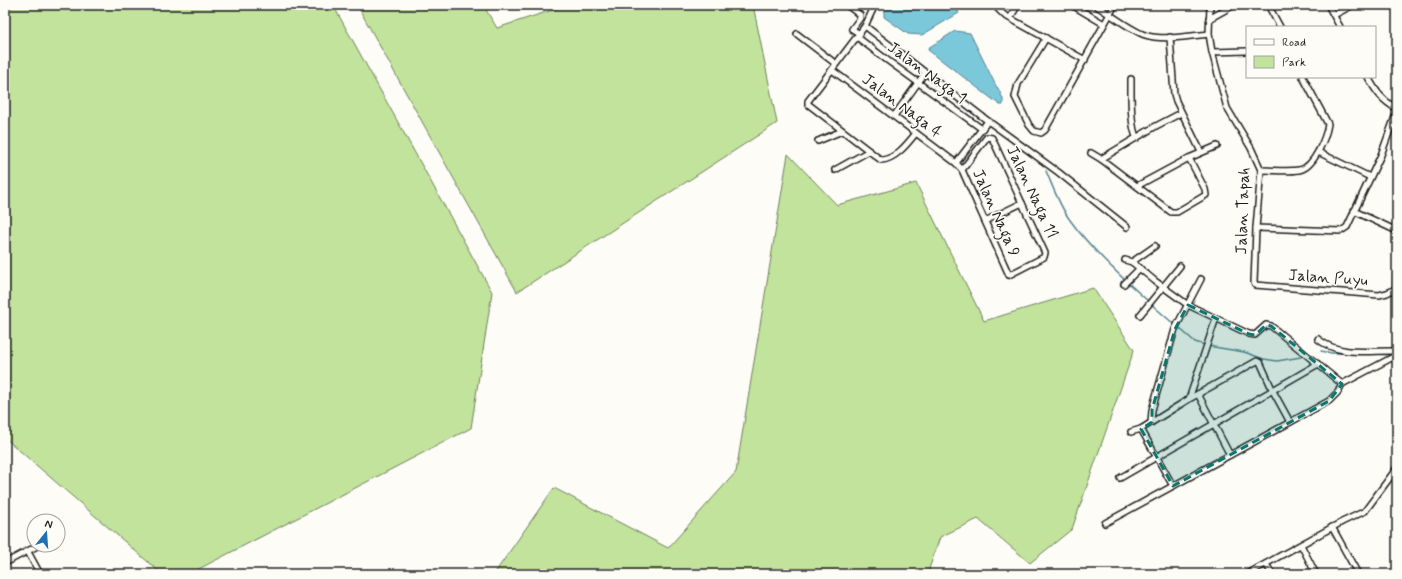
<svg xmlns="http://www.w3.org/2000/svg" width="1402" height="579" font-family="Mynerve,sans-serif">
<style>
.green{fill:#c2e39c;stroke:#6f805c}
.water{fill:#7cc8db;stroke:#56838f}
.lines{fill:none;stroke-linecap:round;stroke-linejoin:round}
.stream{stroke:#56838f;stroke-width:1.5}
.minor-casing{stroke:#1c1c1c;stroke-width:8}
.minor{stroke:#fdfcf7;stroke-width:5}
.marked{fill:#0f766e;fill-opacity:0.2;stroke:#0f766e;stroke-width:3;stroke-dasharray:8 5;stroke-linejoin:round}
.labels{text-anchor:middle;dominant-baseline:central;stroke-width:3.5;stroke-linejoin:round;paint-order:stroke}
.street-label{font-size:16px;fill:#1c1c1c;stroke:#fdfcf7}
</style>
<rect width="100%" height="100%" fill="#fdfcf7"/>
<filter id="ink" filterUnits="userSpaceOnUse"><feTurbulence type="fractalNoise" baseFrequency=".025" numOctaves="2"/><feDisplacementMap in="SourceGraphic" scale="8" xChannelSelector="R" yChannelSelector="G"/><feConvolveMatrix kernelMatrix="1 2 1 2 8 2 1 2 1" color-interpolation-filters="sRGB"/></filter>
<g filter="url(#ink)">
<g class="green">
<path d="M 5,5 L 333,5 L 492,292 L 471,428 L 189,574 L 162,574 L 5,438 Z"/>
<path d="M 357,5 L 483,5 L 497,28 L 568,5 L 753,5 L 777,123 L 517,292 Z"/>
<path d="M 788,154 L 837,205 L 916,183 L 984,321 L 1093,288 L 1134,350 L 1072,529 L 1030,563 L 978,519 L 940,537 L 929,569 L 931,574 L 494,574 L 554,488 L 668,548 L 736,472 Z"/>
</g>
<g class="water">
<path d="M 890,5 L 955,5 L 959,13 L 922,35 L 908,34 L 884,17 L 884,12 Z"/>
<path d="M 955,31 L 970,33 L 996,86 L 998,88 L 1003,99 L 1003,105 L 1000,105 L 928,50 L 928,48 Z"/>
</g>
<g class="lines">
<g class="stream">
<path d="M 1046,171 C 1053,187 1059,205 1070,220 C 1090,248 1122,278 1148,301"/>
<path d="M 1151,304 L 1175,325"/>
<path d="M 1178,327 L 1195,342 L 1205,345"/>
<path d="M 1208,346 L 1244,352 L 1264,359 L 1277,361 L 1301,357"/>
<path d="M 1321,351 L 1332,353 L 1351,353"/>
<path d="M 1375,354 L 1393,355"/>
</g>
<g class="minor-casing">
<g id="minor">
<path d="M 847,5 L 860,15 L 860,18 L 852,29 L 860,34"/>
<path d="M 875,5 L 865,26 L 808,101 L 808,104 L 881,160 C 895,160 908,143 916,133"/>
<path d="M 996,5 L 998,9 L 1004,15 L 1085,60"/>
<path d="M 1072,5 L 1104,24"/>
<path d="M 1095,5 C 1109,13 1130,30 1145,35 C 1162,41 1191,36 1209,34"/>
<path d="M 1210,5 L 1209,34 L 1212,52 L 1227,108 L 1251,148 L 1261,170 L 1256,228 L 1254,283 L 1255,285 L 1379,295 L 1387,293 L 1397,288"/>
<path d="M 1268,5 L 1280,27"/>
<path d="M 1328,5 L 1340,27"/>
<path d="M 1334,15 L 1353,5"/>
<path d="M 1010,18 L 1018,5"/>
<path d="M 1209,19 L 1234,5"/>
<path d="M 865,26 L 988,121 L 1058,172 L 1127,227"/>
<path d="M 797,34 L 836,64"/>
<path d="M 857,37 L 887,60 L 982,129"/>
<path d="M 1170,37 L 1174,94 L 1176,101 L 1201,152"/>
<path d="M 1046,38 L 1018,84 L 1015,97 L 1029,125 L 1034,131 L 1041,133 L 1045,130 L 1115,5"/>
<path d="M 1212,52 L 1247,51"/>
<path d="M 832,70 L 956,163 L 962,170 L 1009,275 L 1044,257 L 1045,253 L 992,138 L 987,137 L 962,170"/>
<path d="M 1368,77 C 1376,92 1382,100 1397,109"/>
<path d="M 1131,79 C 1131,93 1130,128 1137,138"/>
<path d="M 894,116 L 925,73"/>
<path d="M 818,141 L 842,131"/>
<path d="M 1318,152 L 1370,177"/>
<path d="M 1091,153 L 1101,159 L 1171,212 L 1177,212 L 1206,195 L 1205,189 L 1189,158"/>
<path d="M 1101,159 L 1156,126 L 1181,113"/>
<path d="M 956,163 L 988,121"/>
<path d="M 835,170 L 869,151"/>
<path d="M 1261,170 C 1273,170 1287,172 1299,170 C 1314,168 1326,137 1328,124 L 1303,77"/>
<path d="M 1137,186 L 1189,158 L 1217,146"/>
<path d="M 1354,211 L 1397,231"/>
<path d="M 985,221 L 1022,203"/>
<path d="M 1256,228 L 1341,231 L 1347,227 L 1381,155 L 1397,111"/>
<path d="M 1125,260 L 1132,262 L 1155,281 L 1188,305 L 1249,334 L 1255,335 L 1266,325 L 1271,326 L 1342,384"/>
<path d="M 1132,262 L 1155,246"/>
<path d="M 1124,284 L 1140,268"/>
<path d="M 1396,289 L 1397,272"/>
<path d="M 1140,315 L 1180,266"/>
<path d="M 1318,339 C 1339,357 1371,350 1397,351"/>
<path d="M 1198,394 L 1230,455"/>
<path d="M 1189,399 L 1216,318"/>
<path d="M 1151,423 L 1152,410 L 1175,329 L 1201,279"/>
<path d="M 1141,429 L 1173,486"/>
<path d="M 1131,432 L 1141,429 L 1189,399 L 1257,361 L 1260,362 L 1273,391 L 1290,422"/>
<path d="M 1120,478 L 1318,364"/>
<path d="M 1105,523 L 1329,401 L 1338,392 L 1342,384 L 1397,355"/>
<path d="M 1332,527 L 1358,574"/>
<path d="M 1301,545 L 1316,574"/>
<path d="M 28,552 L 40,574"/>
<path d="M 5,563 L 39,545"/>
<path d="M 1266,564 L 1272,574"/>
<path d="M 1247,574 L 1342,522 L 1365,511 L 1397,468"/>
</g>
</g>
<use href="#minor" class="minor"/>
</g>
</g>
<path class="marked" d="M 1188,305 L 1249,334 L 1255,335 L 1266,325 L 1271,326 L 1342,384 L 1329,401 L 1173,486 L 1141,429 L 1152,422 L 1152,410 L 1175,329 Z"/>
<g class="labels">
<g class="street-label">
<text transform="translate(927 73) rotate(36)">Jalan Naga 1</text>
<text transform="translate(902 106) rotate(37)">Jalan Naga 4</text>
<text transform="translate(1032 192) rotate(65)">Jalan Naga 11</text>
<text transform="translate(1243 211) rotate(-88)">Jalan Tapah</text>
<text transform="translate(996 213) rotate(66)">Jalan Naga 9</text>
<text transform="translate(1328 278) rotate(4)">Jalan Puyu</text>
</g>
</g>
<rect width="1402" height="579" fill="none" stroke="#fdfcf7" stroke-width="20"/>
<rect x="10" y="10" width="1382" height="559" fill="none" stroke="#1c1c1c" stroke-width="1.5" filter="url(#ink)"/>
<rect x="1246" y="26" width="130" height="52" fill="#fdfcf7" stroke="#a3a29f"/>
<rect x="1254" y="39" width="20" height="6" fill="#fdfcf7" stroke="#a3a29f"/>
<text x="1282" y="46" font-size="12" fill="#1c1c1c">Road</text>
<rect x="1254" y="56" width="20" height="12" fill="#c2e39c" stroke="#a3a29f"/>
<text x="1282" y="66" font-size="12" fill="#1c1c1c">Park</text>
<g transform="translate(46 533) rotate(17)"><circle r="19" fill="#fdfcf7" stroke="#a3a29f"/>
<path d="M0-3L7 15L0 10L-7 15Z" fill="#1f6fb2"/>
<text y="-6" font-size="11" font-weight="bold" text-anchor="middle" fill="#1c1c1c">N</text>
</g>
</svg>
